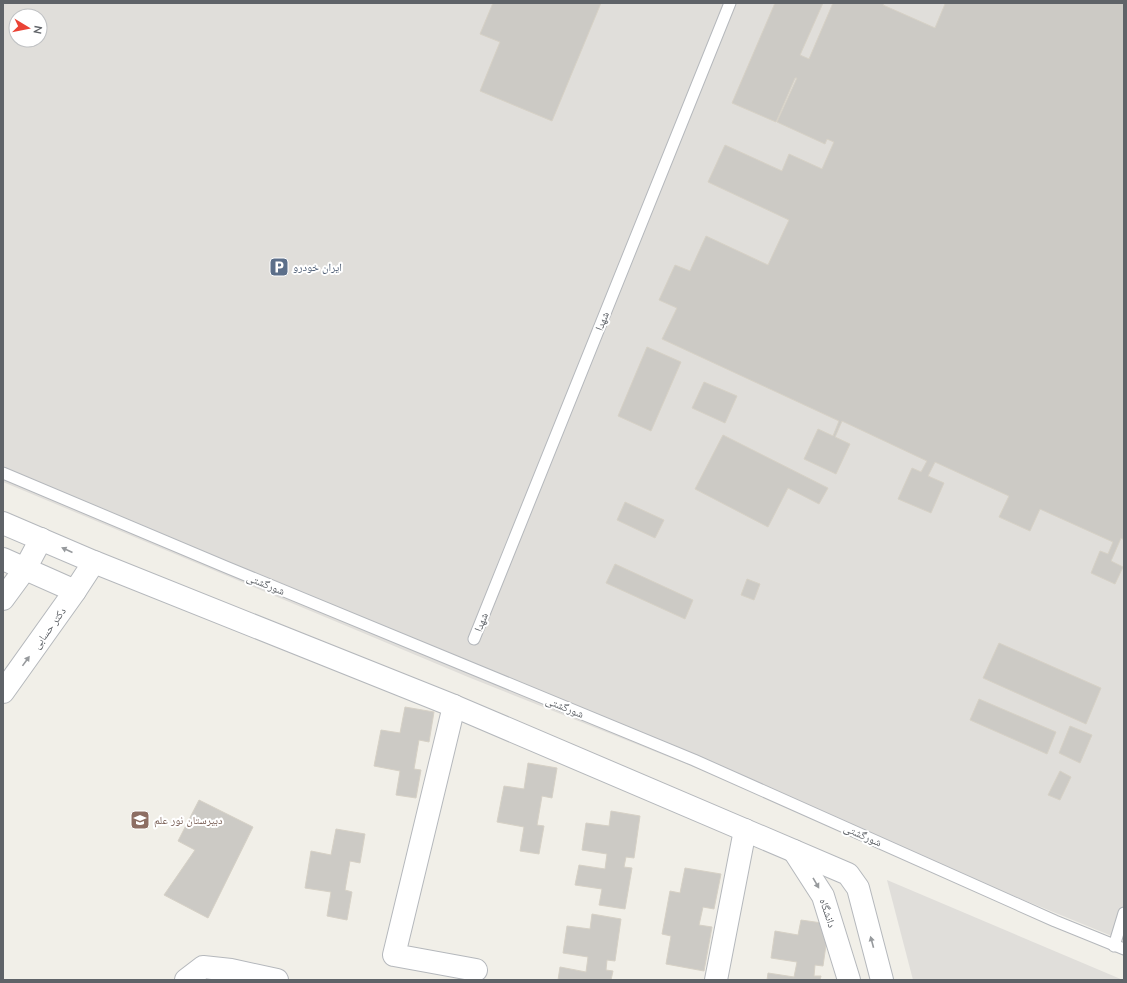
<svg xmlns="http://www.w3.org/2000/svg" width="1127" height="983" font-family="Mulish,'Noto Naskh Arabic',sans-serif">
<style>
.industrial{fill:#e0deda;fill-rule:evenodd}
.building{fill:#cccac5;stroke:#d6d1c6}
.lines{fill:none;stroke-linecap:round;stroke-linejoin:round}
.service-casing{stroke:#b5b8bc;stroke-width:13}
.minor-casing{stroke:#b5b8bc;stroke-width:24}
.tertiary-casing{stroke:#b5b8bc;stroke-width:24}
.service{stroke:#fff;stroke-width:11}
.minor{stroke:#fff;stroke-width:22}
.tertiary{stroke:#fff;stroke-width:22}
.oneway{fill:#979a9d}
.labels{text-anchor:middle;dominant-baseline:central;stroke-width:4;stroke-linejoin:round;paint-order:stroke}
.service-label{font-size:11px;fill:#4e5e75;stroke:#fff;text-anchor:start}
.street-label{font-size:11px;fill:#5f6368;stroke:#fff}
.education-label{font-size:11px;fill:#785e54;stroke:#fff;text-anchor:start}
</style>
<rect width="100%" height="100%" fill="#f1efe8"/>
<g class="industrial">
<path d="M 3,3 L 1124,3 L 1124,941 L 872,838 L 468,677 L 3,482 ZM 16,16 L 40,16 L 40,40 L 16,40 Z"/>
<path d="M 887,880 L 1123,980 L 913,980 Z"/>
</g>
<g class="building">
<path d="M 493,3 L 601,3 L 552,121 L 480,91 L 500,42 L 480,34 Z"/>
<path d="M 775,3 L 823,3 L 800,55 L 809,59 L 833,3 L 884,3 L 883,5 L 935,28 L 945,4 L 943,3 L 1124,3 L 1124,540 L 1121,538 L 1111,561 L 1123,567 L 1115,584 L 1091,573 L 1100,551 L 1108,554 L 1113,542 L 1040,509 L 1030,531 L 999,517 L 1009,496 L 935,462 L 928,476 L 944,483 L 931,513 L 898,499 L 912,468 L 921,472 L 927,461 L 842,421 L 835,437 L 850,444 L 836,474 L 804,459 L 818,429 L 833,436 L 839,421 L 662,339 L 677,308 L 659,300 L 675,265 L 690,271 L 706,236 L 768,265 L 789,220 L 708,182 L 725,145 L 782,171 L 789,154 L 822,169 L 834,142 L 827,139 L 825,144 L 777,122 L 797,78 L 795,78 L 776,122 L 732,103 Z"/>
<path d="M 647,347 L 681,362 L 651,431 L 618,416 Z"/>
<path d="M 704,382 L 737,396 L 725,423 L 692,408 Z"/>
<path d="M 723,435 L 828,488 L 819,504 L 788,488 L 768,527 L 695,489 Z"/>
<path d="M 625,502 L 664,520 L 655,538 L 617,520 Z"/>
<path d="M 615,564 L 693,600 L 685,619 L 606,583 Z"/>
<path d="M 747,579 L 760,584 L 754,600 L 741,595 Z"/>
<path d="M 999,643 L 1101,688 L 1086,724 L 983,678 Z"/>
<path d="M 979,699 L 1056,732 L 1047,754 L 970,720 Z"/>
<path d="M 405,707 L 434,712 L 429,742 L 419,740 L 414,769 L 421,770 L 416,798 L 396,795 L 400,771 L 374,766 L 381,730 L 400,733 Z"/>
<path d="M 1070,726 L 1092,735 L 1080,763 L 1059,753 Z"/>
<path d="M 528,763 L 557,768 L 552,798 L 542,796 L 537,825 L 544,826 L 539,854 L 520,851 L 524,827 L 497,822 L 504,786 L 524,789 Z"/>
<path d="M 1060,771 L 1071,777 L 1060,800 L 1048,795 Z"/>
<path d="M 199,800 L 253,827 L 208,918 L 164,895 L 195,850 L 178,841 Z"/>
<path d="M 611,811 L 640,816 L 634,858 L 626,857 L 624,867 L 632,868 L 625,909 L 599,905 L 602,889 L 575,885 L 579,865 L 605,869 L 607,854 L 582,850 L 586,823 L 609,826 Z"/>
<path d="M 336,829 L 365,834 L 360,863 L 350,861 L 345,890 L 352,892 L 347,920 L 327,916 L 331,892 L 305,888 L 311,851 L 331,855 Z"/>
<path d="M 685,868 L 721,874 L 714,909 L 703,907 L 699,925 L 712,927 L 704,971 L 666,964 L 671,936 L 662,934 L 670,891 L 680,893 Z"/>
<path d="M 592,914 L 621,919 L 615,961 L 607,960 L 606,970 L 613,971 L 611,980 L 558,980 L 560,967 L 586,972 L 588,957 L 563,953 L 567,926 L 590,929 Z"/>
<path d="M 801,920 L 829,924 L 823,966 L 815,965 L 814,976 L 821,976 L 820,980 L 767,980 L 768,973 L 794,977 L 797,962 L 771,958 L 775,931 L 798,935 Z"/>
</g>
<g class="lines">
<g class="service-casing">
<g id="service">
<path d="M 3,473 L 226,567 L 694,760 L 1055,921 L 1124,949"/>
<path d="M 474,639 L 730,3"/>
<path d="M 1114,946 L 1124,913"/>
</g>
</g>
<g class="minor-casing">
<g id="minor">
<path d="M 454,706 L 394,955 L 476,970"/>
<path d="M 186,980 L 203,967 L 231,970 L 277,980"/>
<path d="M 716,980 L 745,830"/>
</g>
</g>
<g class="tertiary-casing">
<g id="tertiary">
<path d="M 3,523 L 94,562 L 454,706 L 848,874 L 858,888 L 882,980"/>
<path d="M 3,559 L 75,591"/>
<path d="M 3,599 L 25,569 L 41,539"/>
<path d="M 3,692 L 75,591 L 94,562"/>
<path d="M 794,851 L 823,896 L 849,980"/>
</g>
</g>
<use href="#service" class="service"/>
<use href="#minor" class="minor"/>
<use href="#tertiary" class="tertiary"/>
</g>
<defs><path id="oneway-solid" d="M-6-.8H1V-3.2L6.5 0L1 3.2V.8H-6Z"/></defs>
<g class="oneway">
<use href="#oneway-solid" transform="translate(67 550) rotate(-156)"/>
<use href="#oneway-solid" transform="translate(26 661) rotate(-54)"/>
<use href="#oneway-solid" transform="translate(816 883) rotate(60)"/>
<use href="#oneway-solid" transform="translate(872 942) rotate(-105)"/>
</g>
<defs>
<g id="parking-square" transform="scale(1)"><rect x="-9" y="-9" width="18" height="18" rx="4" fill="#5c6f8a" stroke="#fff"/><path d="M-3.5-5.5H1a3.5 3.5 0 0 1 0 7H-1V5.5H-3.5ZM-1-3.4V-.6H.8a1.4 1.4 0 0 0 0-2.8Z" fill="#fff"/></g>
<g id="school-square" transform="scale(1)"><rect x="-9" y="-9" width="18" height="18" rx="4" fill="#8d6e63" stroke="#fff"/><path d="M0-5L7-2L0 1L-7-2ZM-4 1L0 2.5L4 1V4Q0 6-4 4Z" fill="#fff"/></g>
</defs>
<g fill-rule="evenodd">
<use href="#parking-square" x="279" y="267"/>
<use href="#school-square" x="140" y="820"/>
</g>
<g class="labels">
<g class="service-label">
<text x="293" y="267">ایران خودرو</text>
</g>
<g class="street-label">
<text transform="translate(602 321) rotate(-68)">شهدا</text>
<text transform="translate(266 584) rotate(22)">شورگشتی</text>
<text transform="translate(481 622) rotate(-68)">شهدا</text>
<text transform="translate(49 628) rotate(-54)">دکتر حسابی</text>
<text transform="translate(565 707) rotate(22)">شورگشتی</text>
<text transform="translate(863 835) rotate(24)">شورگشتی</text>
<text transform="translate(828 913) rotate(72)">دانشگاه</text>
</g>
<g class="education-label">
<text x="154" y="820">دبیرستان نور علم</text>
</g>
</g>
<rect width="1127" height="983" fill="none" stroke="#5f6368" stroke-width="8"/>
<g transform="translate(28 28) rotate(100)"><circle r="19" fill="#ffffff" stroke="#bfc1c3"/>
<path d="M0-3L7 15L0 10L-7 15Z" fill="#ea4335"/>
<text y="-6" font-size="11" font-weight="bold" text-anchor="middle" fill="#5f6368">N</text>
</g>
</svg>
